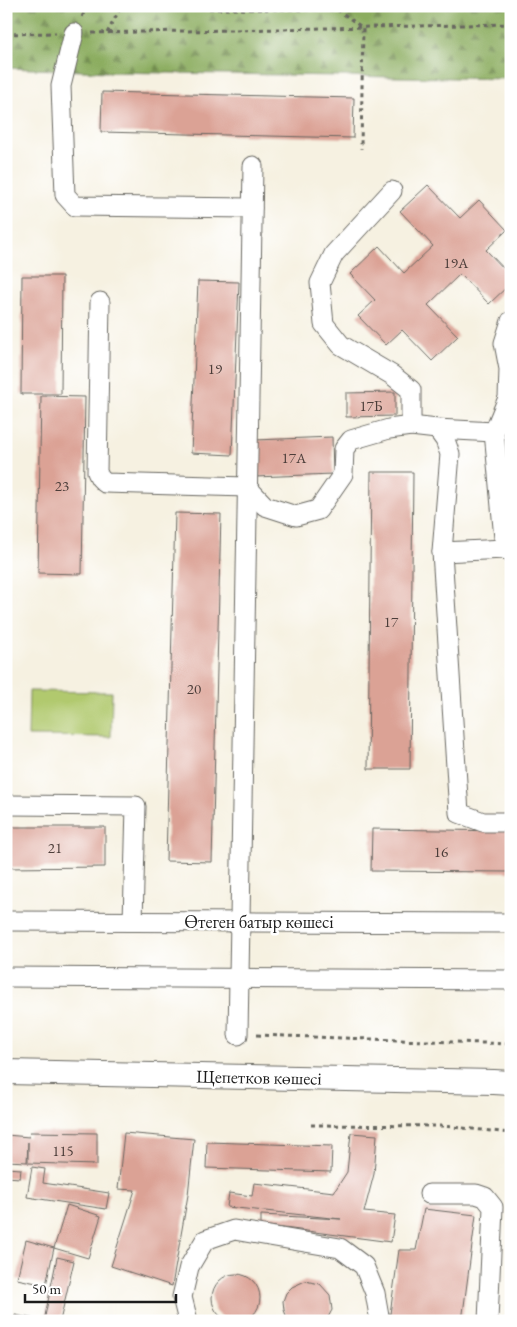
<svg xmlns="http://www.w3.org/2000/svg" width="517" height="1327" font-family="'EB Garamond',serif">
<style>
.forest{fill:url(#forest-firs);stroke:#54643e}
.pitch{fill:#b1c96e;stroke:#667245}
.building{fill:#dba295}
.lines{fill:none;stroke-linecap:round;stroke-linejoin:round}
.minor-casing{stroke:#686761;stroke-width:21}
.major-casing{stroke:#686761;stroke-width:26}
.path{stroke:#686761;stroke-width:3;stroke-dasharray:4 4;stroke-linecap:butt}
.minor{stroke:#fff;stroke-width:19}
.major{stroke:#fff;stroke-width:24}
.labels{text-anchor:middle;dominant-baseline:central;stroke-width:5;stroke-linejoin:round;paint-order:stroke}
.number-label{font-size:15px;fill:#4c3e3a}
.street-label{font-size:18px;fill:#1c1c1c;stroke:#fff}
</style>
<defs>
<pattern id="forest-firs" width="22" height="20" patternUnits="userSpaceOnUse" patternTransform="scale(1.25)"><rect width="22" height="20" fill="#8cad61"/><path d="M5 1l3.5 6h-7zM16 11l3.5 6h-7z" fill="#728c4f"/></pattern>
</defs>
<rect width="100%" height="100%" fill="#fff"/>
<filter id="ink" filterUnits="userSpaceOnUse"><feTurbulence type="fractalNoise" baseFrequency=".02" numOctaves="2"/><feDisplacementMap in="SourceGraphic" scale="10" xChannelSelector="R" yChannelSelector="G"/><feConvolveMatrix kernelMatrix="1 2 1 2 8 2 1 2 1" color-interpolation-filters="sRGB"/></filter>
<filter id="wash" filterUnits="userSpaceOnUse"><feTurbulence type="fractalNoise" baseFrequency=".0096" numOctaves="4" result="noise"/><feDisplacementMap in="SourceGraphic" scale="20" xChannelSelector="R" yChannelSelector="G"/><feGaussianBlur stdDeviation="1.12" result="paint"/><feColorMatrix in="noise" values="0 0 0 0 0 0 0 0 0 0 0 0 0 0 0 0 0 1.4 0 .05"/><feComposite in="paint" operator="in"/></filter>
<g filter="url(#wash)">
<rect width="100%" height="100%" fill="#f6f1e1"/>
<path class="forest" d="M 6,6 L 511,6 L 511,79 L 109,72 L 6,68 Z"/>
<path class="pitch" d="M 29,691 L 112,692 L 111,737 L 28,736 Z"/>
<g id="blocks">
<g class="building">
<path d="M 102,92 L 354,98 L 353,138 L 101,132 Z"/>
<path d="M 428,185 L 460,218 L 479,200 L 507,230 L 486,250 L 511,276 L 511,283 L 489,304 L 460,274 L 428,305 L 458,336 L 432,361 L 402,330 L 386,345 L 358,316 L 375,300 L 350,274 L 379,246 L 404,273 L 433,246 L 400,211 Z"/>
<path d="M 22,276 L 62,276 L 61,394 L 21,394 Z"/>
<path d="M 198,281 L 239,282 L 232,455 L 191,453 Z"/>
<path d="M 395,392 L 395,416 L 346,417 L 346,393 Z"/>
<path d="M 41,396 L 85,397 L 82,574 L 38,573 Z"/>
<path d="M 332,437 L 333,474 L 255,477 L 255,440 Z"/>
<path d="M 371,472 L 413,472 L 410,769 L 368,769 Z"/>
<path d="M 175,513 L 221,514 L 212,862 L 166,861 Z"/>
<path d="M 6,827 L 105,827 L 105,867 L 6,868 Z"/>
<path d="M 372,829 L 511,831 L 511,872 L 371,871 Z"/>
<path d="M 30,1132 L 97,1133 L 97,1165 L 28,1163 L 28,1142 L 27,1162 L 6,1161 L 6,1135 L 29,1137 Z"/>
<path d="M 124,1133 L 194,1139 L 188,1195 L 172,1286 L 111,1266 L 135,1190 L 118,1189 Z"/>
<path d="M 351,1133 L 377,1135 L 374,1174 L 364,1212 L 395,1215 L 391,1242 L 261,1225 L 261,1215 L 341,1219 L 227,1207 L 229,1193 L 252,1196 L 254,1183 L 334,1192 L 347,1172 Z"/>
<path d="M 207,1142 L 332,1146 L 331,1172 L 206,1168 Z"/>
<path d="M 32,1167 L 45,1169 L 43,1183 L 109,1193 L 106,1209 L 27,1197 Z"/>
<path d="M 6,1168 L 21,1169 L 20,1178 L 6,1177 Z"/>
<path d="M 67,1205 L 101,1216 L 88,1258 L 54,1248 L 46,1285 L 17,1279 L 26,1240 L 54,1248 Z"/>
<path d="M 424,1209 L 476,1215 L 462,1321 L 389,1321 L 399,1250 L 416,1250 Z"/>
<path d="M 57,1257 L 74,1261 L 60,1321 L 44,1321 Z"/>
<circle cx="236" cy="1298" r="24"/>
<path d="M 305,1281 L 320,1284 L 330,1295 L 332,1310 L 326,1321 L 289,1321 L 287,1318 L 284,1310 L 283,1301 L 286,1293 L 292,1287 Z"/>
<path d="M 15,1315 L 41,1320 L 41,1321 L 15,1321 Z"/>
</g>
</g>
</g>
<g filter="url(#ink)">
<use href="#blocks" fill-opacity="0" stroke="#686761" stroke-width="1"/>
<g class="lines">
<g class="minor-casing">
<g id="minor">
<path d="M 74,33 L 61,86 L 65,195 L 75,206 L 252,208"/>
<path d="M 392,191 L 334,254 L 320,283 L 324,324 L 341,345 L 392,375 L 411,390 L 411,426"/>
<path d="M 100,302 L 97,472 L 100,478 L 105,483 L 247,487 L 265,506 L 296,516 L 318,510 L 343,474 L 344,449 L 351,440 L 389,429 L 411,426 L 437,429 L 445,440 L 450,454 L 442,552 L 459,813 L 483,822 L 511,822"/>
<path d="M 437,429 L 494,432"/>
<path d="M 505,549 L 494,432 L 508,398 L 509,369 L 504,343 L 511,321"/>
<path d="M 442,552 L 505,549 L 511,552"/>
<path d="M 6,805 L 136,806 L 133,921"/>
<path d="M 6,921 L 511,923"/>
<path d="M 6,977 L 511,980"/>
<path d="M 238,1035 L 253,166"/>
<path d="M 429,1194 L 476,1194 L 485,1197 L 493,1207 L 488,1321"/>
<path d="M 188,1321 L 182,1297 L 189,1267 L 205,1240 L 234,1230 L 340,1248 L 364,1266 L 375,1293 L 380,1321"/>
</g>
</g>
<g class="major-casing">
<path id="major" d="M 6,1072 L 494,1082 L 511,1083"/>
</g>
<g class="path">
<path d="M 121,8 L 338,10 L 363,28 L 361,149"/>
<path d="M 82,17 L 87,6"/>
<path d="M 92,33 L 511,24"/>
<path d="M 107,33 L 121,7"/>
<path d="M 6,34 L 56,33"/>
<path d="M 257,1035 L 511,1044"/>
<path d="M 311,1125 L 443,1126 L 511,1133"/>
</g>
<use href="#minor" class="minor"/>
<use href="#major" class="major"/>
</g>
</g>
<g class="labels">
<g class="number-label">
<text x="456" y="262">19А</text>
<text x="215" y="368">19</text>
<text x="371" y="405">17Б</text>
<text x="294" y="457">17А</text>
<text x="62" y="485">23</text>
<text x="391" y="621">17</text>
<text x="194" y="688">20</text>
<text x="55" y="847">21</text>
<text x="441" y="851">16</text>
<text x="63" y="1150">115</text>
</g>
<g class="street-label">
<text x="259" y="921">Өтеген батыр көшесі</text>
<text transform="translate(259 1077) rotate(1)">Щепетков көшесі</text>
</g>
</g>
<rect width="517" height="1327" fill="none" stroke="#fff" stroke-width="25"/>
<path d="M25 1294v8h151v-8" fill="none" stroke="#1c1c1c" stroke-width="2.5"/>
<text x="32" y="1294" font-size="15" fill="#1c1c1c" stroke="#ffffff" stroke-width="4" paint-order="stroke">50 m</text>
</svg>
